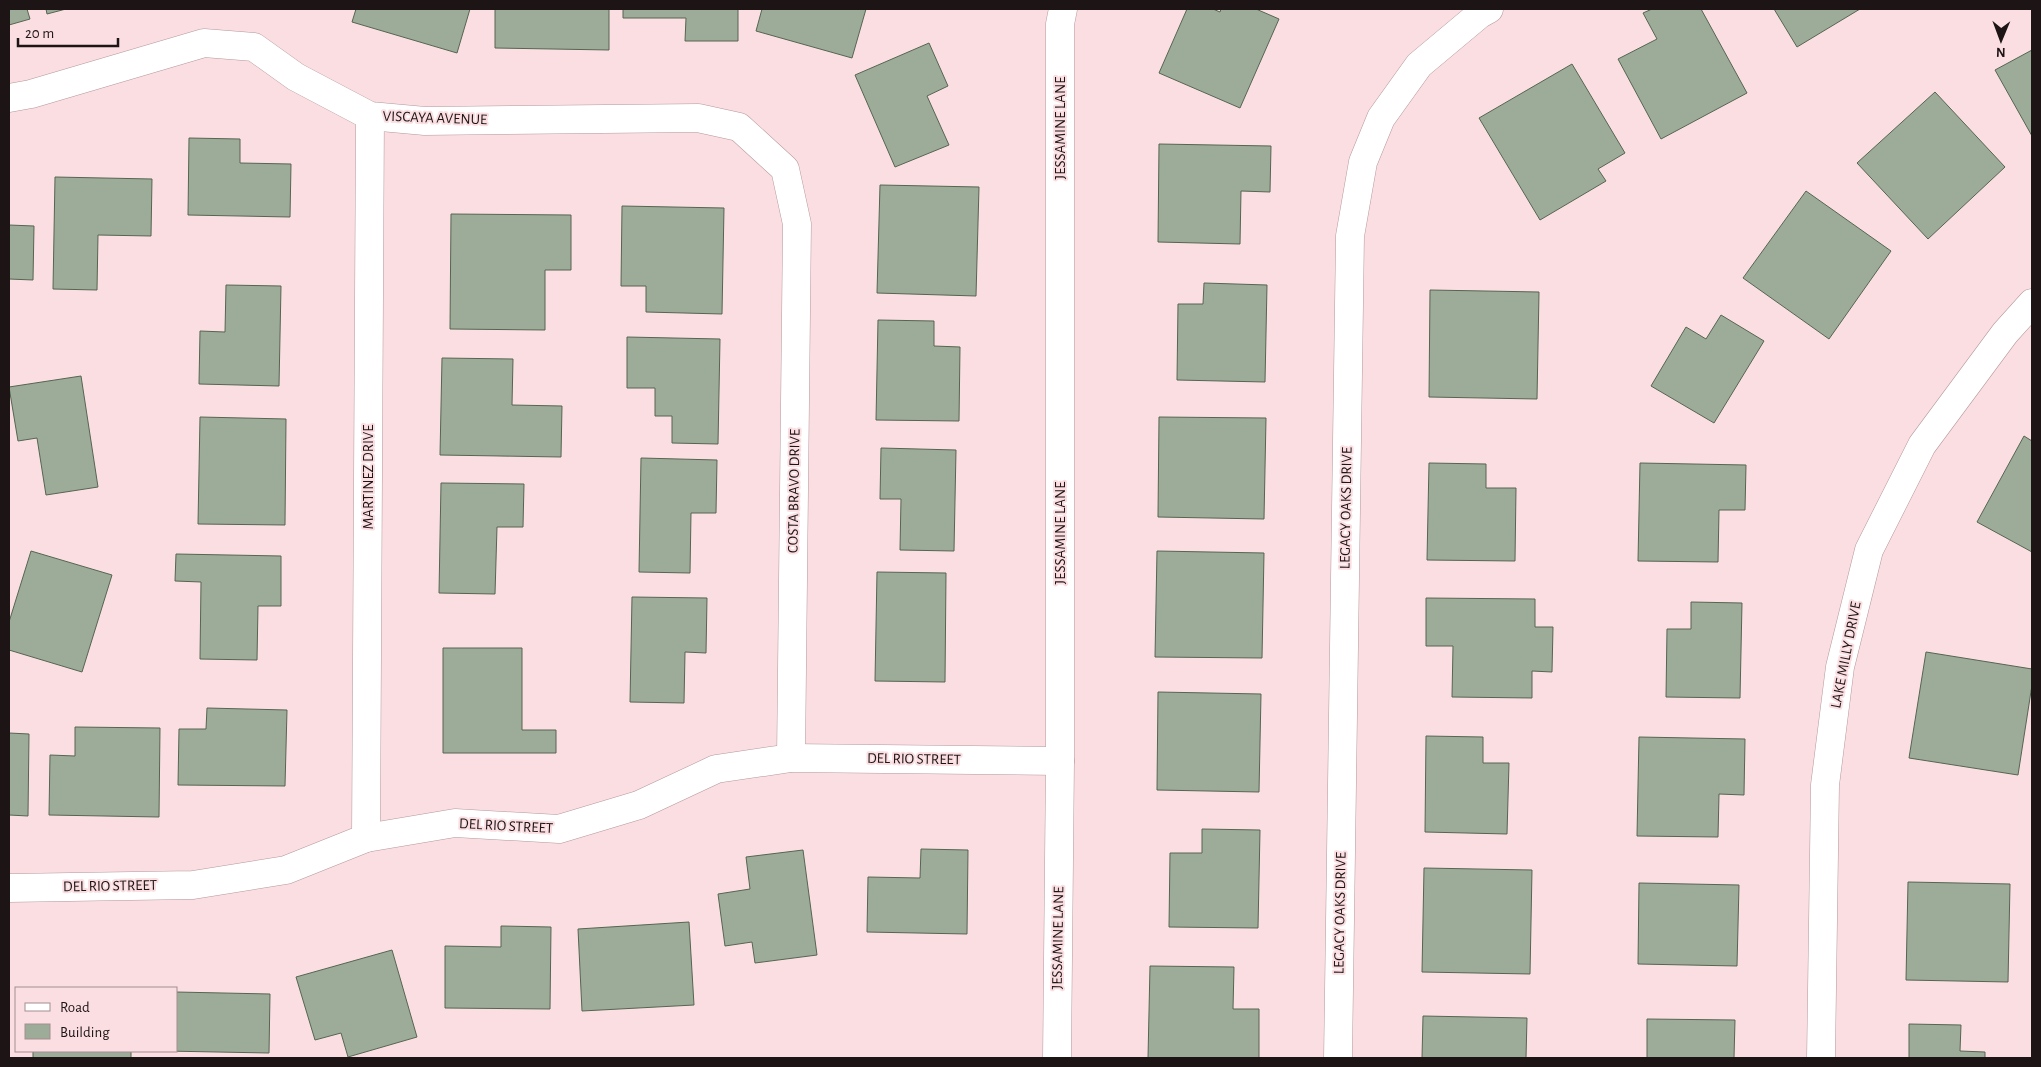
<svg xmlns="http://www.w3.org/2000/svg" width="2041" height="1067" font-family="'Alegreya Sans',sans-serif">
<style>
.building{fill:#9dac98;stroke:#566552}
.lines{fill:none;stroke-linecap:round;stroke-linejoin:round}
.street-casing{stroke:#b4989c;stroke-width:29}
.street{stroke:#fff;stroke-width:28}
.labels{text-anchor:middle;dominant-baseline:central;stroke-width:4;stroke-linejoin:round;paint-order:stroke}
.street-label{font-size:15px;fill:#1d1415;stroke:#fbdee2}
</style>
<rect width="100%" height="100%" fill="#fbdee2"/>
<g class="building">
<path d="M 9,9 L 27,9 L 30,19 L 9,25 Z"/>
<path d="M 46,9 L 66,9 L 47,14 Z"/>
<path d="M 356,9 L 470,9 L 457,53 L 352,22 Z"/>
<path d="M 495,9 L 609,9 L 609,50 L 495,48 Z"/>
<path d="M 623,9 L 738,9 L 738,41 L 685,41 L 686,18 L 623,18 Z"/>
<path d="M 762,9 L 866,9 L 852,58 L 756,31 Z"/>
<path d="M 1187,9 L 1213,9 L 1220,12 L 1221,9 L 1256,9 L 1279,19 L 1240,108 L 1159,73 Z"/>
<path d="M 1652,9 L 1701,9 L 1747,93 L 1661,139 L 1618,59 L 1657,39 L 1643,13 Z"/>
<path d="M 1774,9 L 1860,9 L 1797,47 Z"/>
<path d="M 929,43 L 948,86 L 927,96 L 949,145 L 895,167 L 855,75 Z"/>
<path d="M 2032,50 L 2032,136 L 1995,70 Z"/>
<path d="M 1572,64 L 1625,153 L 1598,169 L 1606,181 L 1540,220 L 1479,118 Z"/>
<path d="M 1935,92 L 2005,167 L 1928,239 L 1857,163 Z"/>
<path d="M 189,138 L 240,139 L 240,163 L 291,164 L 290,217 L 188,215 Z"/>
<path d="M 1159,144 L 1271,146 L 1270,192 L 1241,191 L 1240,244 L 1158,242 Z"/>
<path d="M 55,177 L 152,179 L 151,236 L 98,235 L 97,290 L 53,289 Z"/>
<path d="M 880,185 L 979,187 L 976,296 L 877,293 Z"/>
<path d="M 1806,191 L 1891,251 L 1829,339 L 1743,278 Z"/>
<path d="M 622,206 L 724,208 L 722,314 L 646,312 L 646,286 L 621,286 Z"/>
<path d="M 451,214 L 571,215 L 571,270 L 545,270 L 545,330 L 450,329 Z"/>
<path d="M 9,225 L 34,226 L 33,280 L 9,279 Z"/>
<path d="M 1204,283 L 1267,285 L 1265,382 L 1177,380 L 1178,304 L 1203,304 Z"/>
<path d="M 226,285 L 281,286 L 279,386 L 199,384 L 200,331 L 225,332 Z"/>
<path d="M 1430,290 L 1539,292 L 1537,399 L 1429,397 Z"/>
<path d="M 1721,315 L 1764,341 L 1714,423 L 1651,386 L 1686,327 L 1706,339 Z"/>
<path d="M 878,320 L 934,321 L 934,346 L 960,347 L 959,421 L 876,420 Z"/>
<path d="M 627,337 L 720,339 L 718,444 L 672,443 L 672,416 L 655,416 L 655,388 L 627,388 Z"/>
<path d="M 442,358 L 513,359 L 512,405 L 562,406 L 561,457 L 440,455 Z"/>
<path d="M 81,376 L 98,487 L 46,495 L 37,438 L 18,441 L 9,387 Z"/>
<path d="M 200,417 L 286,419 L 285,525 L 198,524 Z"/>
<path d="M 1159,417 L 1266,418 L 1264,519 L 1158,517 Z"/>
<path d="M 2024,436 L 2032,441 L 2032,552 L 1977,522 Z"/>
<path d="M 881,448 L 956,450 L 954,551 L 900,550 L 901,499 L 880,499 Z"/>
<path d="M 641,458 L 717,460 L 716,513 L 691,513 L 690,573 L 639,572 Z"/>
<path d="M 1429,463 L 1486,464 L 1486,488 L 1516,488 L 1515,561 L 1427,560 Z"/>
<path d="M 1640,463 L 1746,465 L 1745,510 L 1719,510 L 1718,562 L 1638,561 Z"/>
<path d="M 441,483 L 524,484 L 523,527 L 497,527 L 495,594 L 439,593 Z"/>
<path d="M 31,551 L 112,575 L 82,672 L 9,650 L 9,622 Z"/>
<path d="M 1157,551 L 1264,553 L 1262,658 L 1155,657 Z"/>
<path d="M 176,554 L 281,556 L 281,606 L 258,606 L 257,660 L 200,659 L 201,582 L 175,581 Z"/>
<path d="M 877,572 L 946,573 L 945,682 L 875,681 Z"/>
<path d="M 632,597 L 707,598 L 706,653 L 685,652 L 684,703 L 630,702 Z"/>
<path d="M 1426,598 L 1535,599 L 1535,627 L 1553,627 L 1552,672 L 1532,671 L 1532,698 L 1452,697 L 1453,646 L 1426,646 Z"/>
<path d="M 1691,602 L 1742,603 L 1740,698 L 1666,697 L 1667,629 L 1691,629 Z"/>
<path d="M 443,648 L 522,648 L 522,730 L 556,730 L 556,753 L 443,753 Z"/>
<path d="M 1926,652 L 2032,669 L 2032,685 L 2018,775 L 1909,758 Z"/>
<path d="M 1158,692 L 1261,694 L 1259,792 L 1157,790 Z"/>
<path d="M 207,708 L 287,710 L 285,786 L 178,785 L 179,729 L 206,729 Z"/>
<path d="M 75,727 L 160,728 L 159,817 L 49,815 L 50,755 L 75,756 Z"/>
<path d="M 9,733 L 29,734 L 28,816 L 9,815 Z"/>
<path d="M 1426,736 L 1483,737 L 1483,763 L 1509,763 L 1507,834 L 1425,832 Z"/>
<path d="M 1639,737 L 1745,739 L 1744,795 L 1719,794 L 1718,837 L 1637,836 Z"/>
<path d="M 1202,829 L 1260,830 L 1258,928 L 1169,927 L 1170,853 L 1202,853 Z"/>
<path d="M 921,849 L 968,850 L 967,934 L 867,932 L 868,877 L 920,878 Z"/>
<path d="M 803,850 L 817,955 L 755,963 L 752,942 L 725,946 L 718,894 L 750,889 L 746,857 Z"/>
<path d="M 1424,868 L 1532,870 L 1530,974 L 1422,972 Z"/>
<path d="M 1908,882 L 2010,884 L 2008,982 L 1906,980 Z"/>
<path d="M 1639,883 L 1739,885 L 1737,966 L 1638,964 Z"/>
<path d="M 689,922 L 694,1005 L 582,1011 L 578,929 Z"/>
<path d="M 501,926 L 551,927 L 550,1009 L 445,1008 L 445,946 L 501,947 Z"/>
<path d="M 392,950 L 417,1037 L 348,1057 L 341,1033 L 315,1040 L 296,977 Z"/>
<path d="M 1150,966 L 1234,967 L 1233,1009 L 1259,1009 L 1259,1058 L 1148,1058 Z"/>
<path d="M 176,992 L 270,994 L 269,1053 L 165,1051 L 176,1051 Z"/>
<path d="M 1423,1016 L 1527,1018 L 1526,1058 L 1422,1058 Z"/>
<path d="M 1647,1019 L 1735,1020 L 1734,1058 L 1647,1058 Z"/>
<path d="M 1909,1024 L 1961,1025 L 1960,1051 L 1985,1052 L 1985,1058 L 1909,1058 Z"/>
<rect x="33" y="1051" width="98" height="7"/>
</g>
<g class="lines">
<g class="street-casing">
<g id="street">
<path d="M 9,98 L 31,94 L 204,43 L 254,47 L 296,77 L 370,116 L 425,121 L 698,118 L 739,127 L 785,169 L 797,224 L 791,758"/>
<path d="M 366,838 L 370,116"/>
<path d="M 9,888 L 193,885 L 286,870 L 366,838 L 455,823 L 559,829 L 639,805 L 716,769 L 791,758 L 1060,761"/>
<path d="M 1057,1058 L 1060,761 L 1060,24 L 1063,9"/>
<path d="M 1338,1058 L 1350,236 L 1363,162 L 1381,118 L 1419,65 L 1480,14 L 1489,9"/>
<path d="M 1821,1058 L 1825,785 L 1840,667 L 1869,550 L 1922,445 L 2005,333 L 2032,303"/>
</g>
</g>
<use href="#street" class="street"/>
</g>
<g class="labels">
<g class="street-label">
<text transform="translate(435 118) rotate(2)">VISCAYA AVENUE</text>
<text transform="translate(1060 128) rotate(-90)">JESSAMINE LANE</text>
<text transform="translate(368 477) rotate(-90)">MARTINEZ DRIVE</text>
<text transform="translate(794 491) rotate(-89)">COSTA BRAVO DRIVE</text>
<text transform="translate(1346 508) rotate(-89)">LEGACY OAKS DRIVE</text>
<text transform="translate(1060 533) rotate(-90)">JESSAMINE LANE</text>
<text transform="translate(1846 655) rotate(-79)">LAKE MILLY DRIVE</text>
<text transform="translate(914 759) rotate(1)">DEL RIO STREET</text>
<text transform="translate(506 826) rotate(3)">DEL RIO STREET</text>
<text transform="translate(110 886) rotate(-1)">DEL RIO STREET</text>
<text transform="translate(1340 913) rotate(-89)">LEGACY OAKS DRIVE</text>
<text transform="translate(1058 938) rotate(-89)">JESSAMINE LANE</text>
</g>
</g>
<rect width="2041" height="1067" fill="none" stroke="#1d1415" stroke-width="20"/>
<rect x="15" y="987" width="162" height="65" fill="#fbdee2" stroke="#a28d90"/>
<rect x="25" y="1003" width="25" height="8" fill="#ffffff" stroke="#a28d90"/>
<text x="60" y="1012" font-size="15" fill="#1d1415">Road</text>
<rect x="25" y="1024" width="25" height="15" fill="#9dac98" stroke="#a28d90"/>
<text x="60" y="1037" font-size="15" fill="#1d1415">Building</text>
<g transform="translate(2001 40) rotate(181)" stroke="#fbdee2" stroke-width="4" paint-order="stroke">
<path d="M0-4L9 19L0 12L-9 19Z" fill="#1d1415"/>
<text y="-8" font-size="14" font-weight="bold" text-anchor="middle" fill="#1d1415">N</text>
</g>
<path d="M18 38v8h100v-8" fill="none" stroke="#1d1415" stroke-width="2.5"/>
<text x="25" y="38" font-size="15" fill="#1d1415" stroke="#fbdee2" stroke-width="4" paint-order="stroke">20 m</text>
</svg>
